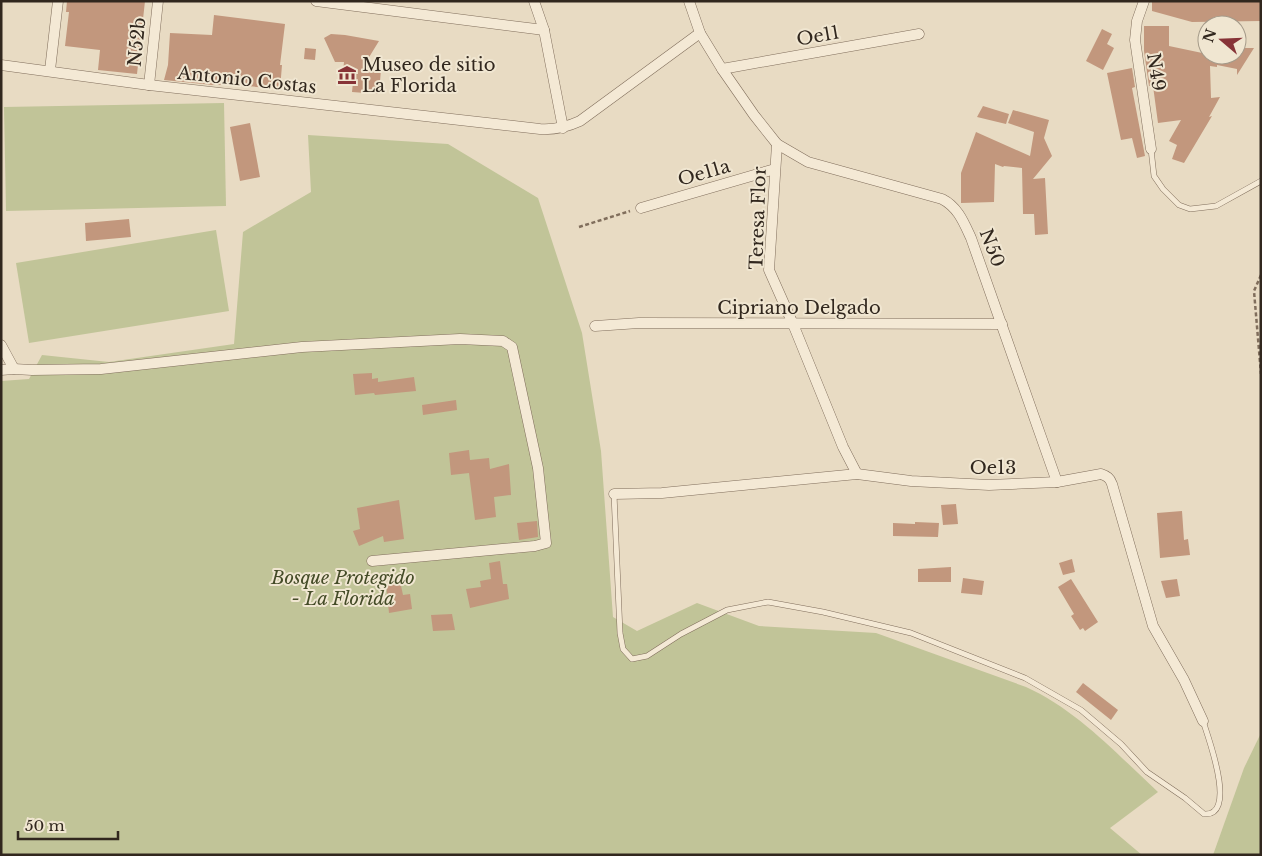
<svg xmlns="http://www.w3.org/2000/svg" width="1262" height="856" font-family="'Libre Baskerville',serif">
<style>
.green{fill:#c1c498}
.building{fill:#c2977d}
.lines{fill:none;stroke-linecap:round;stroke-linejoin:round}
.service-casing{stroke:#806e5c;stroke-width:6}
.minor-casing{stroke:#806e5c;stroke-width:11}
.path{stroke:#806e5c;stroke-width:2.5;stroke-dasharray:4 2.5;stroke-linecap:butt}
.service{stroke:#f4e9d5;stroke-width:5}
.minor{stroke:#f4e9d5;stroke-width:10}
.labels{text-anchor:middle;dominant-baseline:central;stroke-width:4;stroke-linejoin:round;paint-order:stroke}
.street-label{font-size:18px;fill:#31271e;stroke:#f0e6d1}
.poi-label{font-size:18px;fill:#31271e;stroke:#f0e6d1;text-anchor:start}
.park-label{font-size:18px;font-style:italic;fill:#444b27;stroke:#f0e6d1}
</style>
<rect width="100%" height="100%" fill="#e8dbc3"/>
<g class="green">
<path d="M 224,103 L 226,206 L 6,211 L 4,107 Z"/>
<path d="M 308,135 L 448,144 L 538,198 L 582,333 L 601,451 L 613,617 L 637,631 L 697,603 L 759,626 L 876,633 L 1026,687 C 1077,710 1117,754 1158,792 L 1110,828 L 1142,855 L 1,855 L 1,381 L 29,379 L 42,355 L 109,362 L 234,344 L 243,232 L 311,192 Z"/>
<path d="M 216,230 L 229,311 L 29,343 L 16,263 Z"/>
<path d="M 1261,733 L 1261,855 L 1213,855 L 1244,768 Z"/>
</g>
<g class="building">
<path d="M 67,1 L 145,1 L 137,74 L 98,70 L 100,50 L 65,46 L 69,12 L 66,12 Z"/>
<path d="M 1152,1 L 1260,1 L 1261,21 L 1192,22 L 1152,11 Z"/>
<path d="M 214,15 L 285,24 L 280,65 L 282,65 L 280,89 L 235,85 L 213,85 L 164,80 L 168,65 L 170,33 L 212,35 Z"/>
<path d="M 1144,26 L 1169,26 L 1169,46 L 1207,54 L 1207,55 L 1237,55 L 1237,48 L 1254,48 L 1237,75 L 1237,69 L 1217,65 L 1217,67 L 1210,66 L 1211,98 L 1220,97 L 1209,117 L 1212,116 L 1184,163 L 1172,159 L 1177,145 L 1169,141 L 1181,120 L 1158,123 L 1153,86 L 1149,86 L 1144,51 Z"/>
<path d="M 1102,29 L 1112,34 L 1107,44 L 1114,48 L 1103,70 L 1086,61 Z"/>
<path d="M 331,34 L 345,35 L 379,41 L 363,67 L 381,69 L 379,94 L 352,92 L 353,82 L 342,81 L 344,62 L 335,62 L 324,38 Z"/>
<path d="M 305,48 L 316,49 L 315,60 L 304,59 Z"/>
<path d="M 1132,68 L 1135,87 L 1132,88 L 1145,156 L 1137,158 L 1132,138 L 1121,140 L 1107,73 Z"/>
<path d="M 983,106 L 1009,114 L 1006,124 L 977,117 Z"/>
<path d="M 1013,110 L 1049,120 L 1044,138 L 1052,156 L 1033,179 L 1045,178 L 1048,234 L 1035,235 L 1034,214 L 1023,214 L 1022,168 L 1004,166 L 1003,167 L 995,164 L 994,202 L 961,203 L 961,173 L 976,132 L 1030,156 L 1034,132 L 1008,123 Z"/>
<path d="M 250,123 L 260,177 L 240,181 L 230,127 Z"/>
<path d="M 129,219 L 131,237 L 86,241 L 85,223 Z"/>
<path d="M 372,373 L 372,379 L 378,378 L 378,382 L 414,377 L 416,391 L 375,395 L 374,393 L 355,395 L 353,374 Z"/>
<path d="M 456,400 L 457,410 L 423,415 L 422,405 Z"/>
<path d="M 469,450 L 470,460 L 489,458 L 490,469 L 509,464 L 511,495 L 494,497 L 496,517 L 475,520 L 469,473 L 451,475 L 449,453 Z"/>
<path d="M 399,500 L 404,539 L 384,542 L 383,536 L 359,546 L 353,531 L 360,529 L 357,508 Z"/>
<path d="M 956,504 L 958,524 L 943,525 L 941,505 Z"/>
<path d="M 1182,511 L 1184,540 L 1188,539 L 1190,555 L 1160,558 L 1157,513 Z"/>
<path d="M 537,521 L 538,537 L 519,540 L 517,523 Z"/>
<path d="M 915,522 L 939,523 L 938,537 L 893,536 L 893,523 L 915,524 Z"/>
<path d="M 1072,559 L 1075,572 L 1063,575 L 1059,563 Z"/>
<path d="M 500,561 L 503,584 L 507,584 L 509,599 L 470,608 L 466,589 L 481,587 L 480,581 L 491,579 L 489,563 Z"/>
<path d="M 951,567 L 951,582 L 918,582 L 918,569 Z"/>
<path d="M 963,578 L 984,581 L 982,595 L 961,593 Z"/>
<path d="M 1071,579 L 1098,622 L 1085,631 L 1083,628 L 1080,630 L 1071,616 L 1074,614 L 1058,587 Z"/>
<path d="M 1177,579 L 1180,596 L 1166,598 L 1161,581 Z"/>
<path d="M 400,581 L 403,595 L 410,594 L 412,609 L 389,613 L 386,583 Z"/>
<path d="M 452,614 L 455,630 L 433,631 L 431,615 Z"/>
<path d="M 1083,683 L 1118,710 L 1111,720 L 1076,692 Z"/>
</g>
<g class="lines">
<g class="service-casing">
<g id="service">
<path d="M 1151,149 L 1154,176 L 1163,189 L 1179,205 L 1190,209 L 1216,206 L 1261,181"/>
<path d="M 614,494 L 620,633 L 623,649 L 632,659 L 647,656 L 681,634 L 727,610 L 768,602 L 823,612 L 911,633 L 1025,678 L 1081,710 L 1121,744 L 1147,772 L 1185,798 L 1204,814 C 1238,817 1208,737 1203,721"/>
</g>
</g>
<g class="minor-casing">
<g id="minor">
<path d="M 316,1 L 544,30"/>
<path d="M 534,1 L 544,30 L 563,128"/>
<path d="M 689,1 L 700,33 L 722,69 L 754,115 L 777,144 L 808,162 L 942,199 C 958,207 964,223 971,238 L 1057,482"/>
<path d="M 1144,1 L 1137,21 L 1135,40 L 1151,149"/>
<path d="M 1,65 L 149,85 L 540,129 C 555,130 567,127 580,121 L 700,33"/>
<path d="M 722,69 L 919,34"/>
<path d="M 50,70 L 58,1"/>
<path d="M 149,85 L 158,1"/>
<path d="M 777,144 L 769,270 L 793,324 L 843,447 L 857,474"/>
<path d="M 641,208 L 775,169"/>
<path d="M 595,326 L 639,323 L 1002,324"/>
<path d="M 1,345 L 14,369"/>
<path d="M 1,370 L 14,369 L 32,370 L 101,369 L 302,347 L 460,339 L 503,341 L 512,347 L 538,468 L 546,543 L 535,546 L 372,561"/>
<path d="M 614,494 L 662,493 L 857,474 L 911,481 L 989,485 L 1057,482 L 1101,474 C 1107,476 1110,478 1112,484 L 1153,626 L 1184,680 L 1203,721"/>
</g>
</g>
<g class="path">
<path d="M 579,227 L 630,211"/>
<path d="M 1261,275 L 1254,291 L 1261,374"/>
</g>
<use href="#service" class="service"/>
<use href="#minor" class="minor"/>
</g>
<defs>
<g id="museum-bare" transform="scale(1.5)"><path d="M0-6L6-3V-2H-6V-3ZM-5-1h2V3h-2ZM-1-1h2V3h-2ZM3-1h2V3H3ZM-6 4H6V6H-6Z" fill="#873337" stroke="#f0e6d1" stroke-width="2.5" paint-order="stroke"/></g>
</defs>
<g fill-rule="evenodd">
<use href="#museum-bare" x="347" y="75"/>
</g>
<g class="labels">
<g class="street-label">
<text transform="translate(818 36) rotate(-10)">Oe11</text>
<text transform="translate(137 42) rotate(-84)">N52b</text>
<text transform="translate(1156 72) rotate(81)">N49</text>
<text transform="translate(247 80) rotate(6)">Antonio Costas</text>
<text transform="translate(704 173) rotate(-16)">Oe11a</text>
<text transform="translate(758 218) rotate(-88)">Teresa Flor</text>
<text transform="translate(992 248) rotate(69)">N50</text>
<text x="799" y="308">Cipriano Delgado</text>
<text x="993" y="468">Oe13</text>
</g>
<g class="poi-label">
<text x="362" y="65">Museo de sitio<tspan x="362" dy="21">La Florida</tspan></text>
</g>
<g class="park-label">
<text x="343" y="578">Bosque Protegido<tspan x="343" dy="21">- La Florida</tspan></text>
</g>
</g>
<rect width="1262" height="856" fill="none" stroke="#31271e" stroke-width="5"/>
<g transform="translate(1222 40) rotate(289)"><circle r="24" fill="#f0e6d1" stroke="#a49a89"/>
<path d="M0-4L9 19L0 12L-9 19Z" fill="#873337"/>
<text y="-8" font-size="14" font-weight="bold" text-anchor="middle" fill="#31271e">N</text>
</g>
<path d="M18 831v8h100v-8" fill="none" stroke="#31271e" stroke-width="2.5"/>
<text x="25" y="831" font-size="15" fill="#31271e" stroke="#f0e6d1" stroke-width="4" paint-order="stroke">50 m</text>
</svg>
